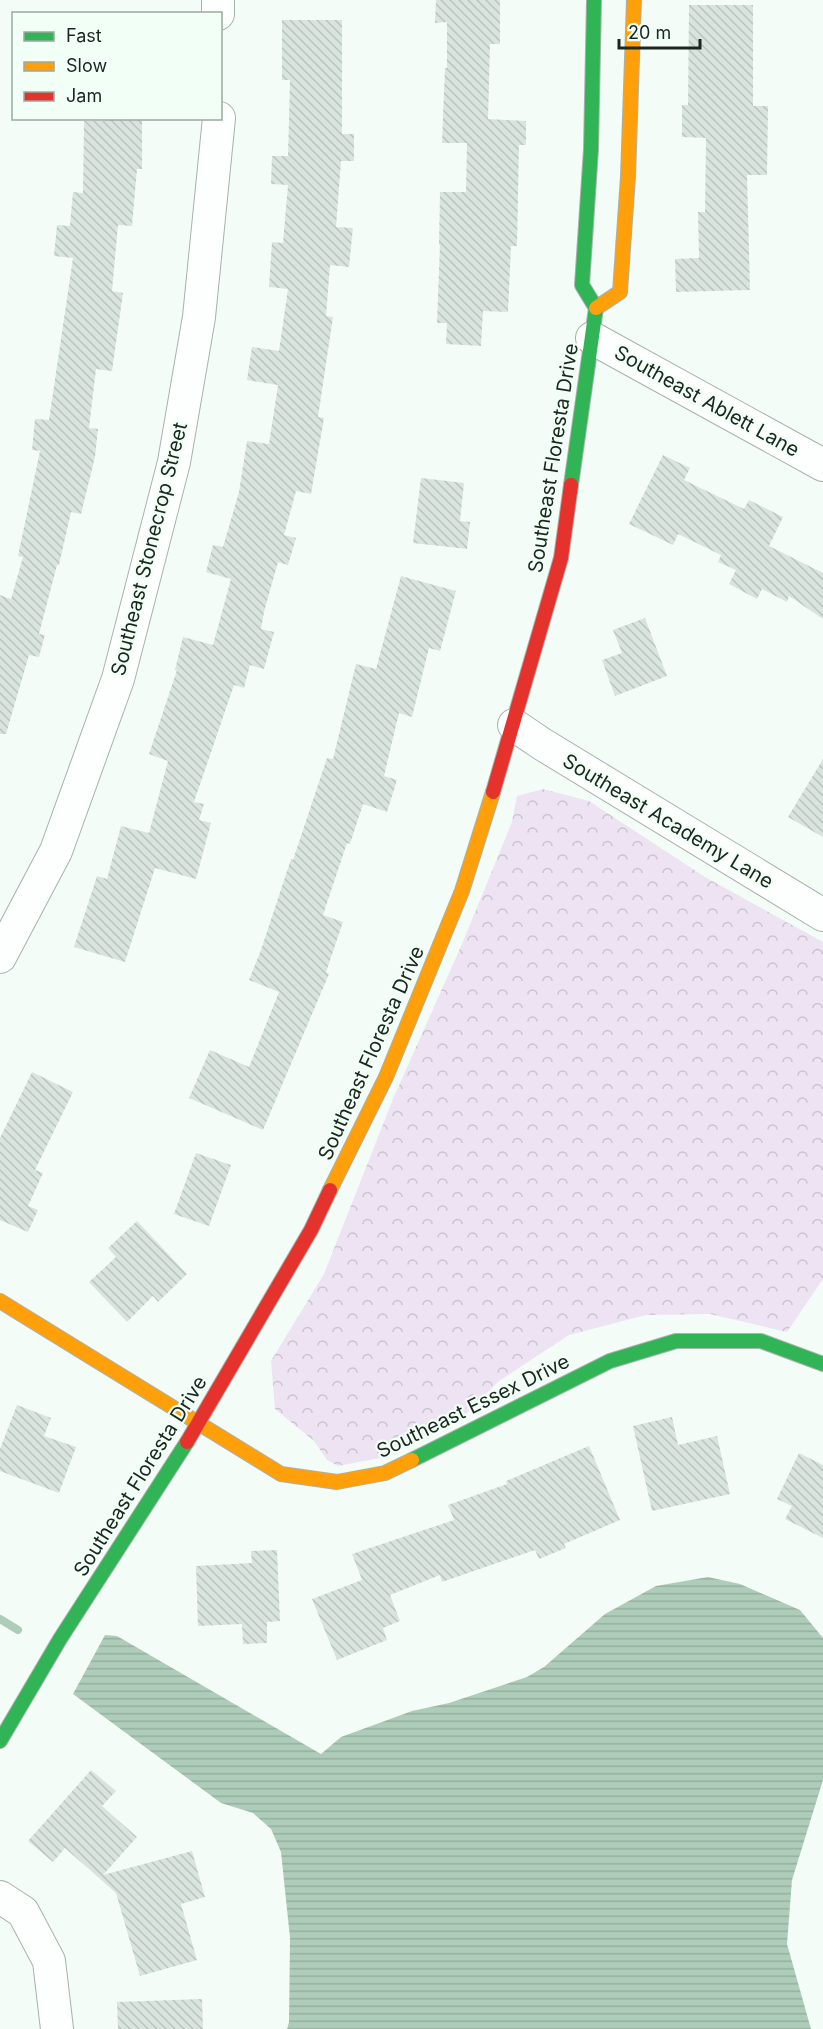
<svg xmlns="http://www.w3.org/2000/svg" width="823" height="2029" font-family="Inter,sans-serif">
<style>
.forest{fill:url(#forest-crowns)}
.water{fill:url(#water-rules)}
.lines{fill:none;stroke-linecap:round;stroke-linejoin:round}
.stream{stroke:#aeccba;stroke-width:8}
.building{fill:url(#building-back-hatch)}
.street-casing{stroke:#a9b2ac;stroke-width:34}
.fast-casing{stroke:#a9b2ac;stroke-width:16}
.slow-casing{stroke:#a9b2ac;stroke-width:16}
.jam-casing{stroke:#a9b2ac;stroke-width:16}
.street{stroke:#fdfffe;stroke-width:32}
.fast{stroke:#30b455;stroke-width:14}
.slow{stroke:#ff9f0a;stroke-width:14}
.jam{stroke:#e5322d;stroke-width:14}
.labels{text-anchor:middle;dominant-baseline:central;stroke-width:4.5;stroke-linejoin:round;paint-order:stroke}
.street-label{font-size:20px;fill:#1a271f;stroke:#f1fff6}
</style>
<defs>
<pattern id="forest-crowns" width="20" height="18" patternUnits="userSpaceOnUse" patternTransform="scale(1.5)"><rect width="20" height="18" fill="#ede3f2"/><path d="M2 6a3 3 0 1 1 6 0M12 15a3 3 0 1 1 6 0" fill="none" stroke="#cbc3cf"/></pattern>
<pattern id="water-rules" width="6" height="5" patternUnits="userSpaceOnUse" patternTransform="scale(1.5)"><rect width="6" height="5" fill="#aeccba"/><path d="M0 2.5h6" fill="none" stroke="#95af9f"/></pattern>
<pattern id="building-back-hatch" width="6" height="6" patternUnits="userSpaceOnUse" patternTransform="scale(1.5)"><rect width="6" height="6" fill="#dae4de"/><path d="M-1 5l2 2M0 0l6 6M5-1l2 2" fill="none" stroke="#bac4be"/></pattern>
</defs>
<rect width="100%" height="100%" fill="#f4fcf7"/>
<path class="forest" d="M 543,789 L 589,801 L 705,877 L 823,942 L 823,1279 L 787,1332 L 710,1314 L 646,1315 L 569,1335 L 499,1381 L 467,1413 L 458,1419 L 380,1458 L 338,1466 L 327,1460 L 314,1441 L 275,1409 L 271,1361 L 324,1274 L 393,1099 L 462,944 L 512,822 L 517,796 Z"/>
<path class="water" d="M 708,1577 L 740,1584 L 800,1610 L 823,1638 L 823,1780 L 792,1880 L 787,1944 L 811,2029 L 287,2029 L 289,2022 L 290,1938 L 281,1852 L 271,1829 L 253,1813 L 221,1803 L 73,1694 L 105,1635 L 117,1636 L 321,1754 L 341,1737 L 412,1711 L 449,1703 L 527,1677 L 544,1667 L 605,1614 L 656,1586 Z"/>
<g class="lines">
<path class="stream" d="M 0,1619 L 18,1630"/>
</g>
<g class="building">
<path d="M 436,0 L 500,0 L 500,44 L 490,44 L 488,119 L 526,121 L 526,145 L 519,145 L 517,246 L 511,246 L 508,312 L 483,311 L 481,346 L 446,344 L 447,323 L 437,323 L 440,245 L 439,245 L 440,192 L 466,192 L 467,143 L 442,143 L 445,68 L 447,68 L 447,22 L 435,23 Z"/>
<path d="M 689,5 L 753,5 L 753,106 L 768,106 L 767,175 L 747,175 L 750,290 L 676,292 L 675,259 L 699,258 L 698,212 L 705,212 L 706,138 L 682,137 L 682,105 L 688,105 Z"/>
<path d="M 282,20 L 342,20 L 342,134 L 354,134 L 354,161 L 341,161 L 336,227 L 353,228 L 349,267 L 330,265 L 326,316 L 333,317 L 318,417 L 324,418 L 311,494 L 296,491 L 284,535 L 296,538 L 288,565 L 278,562 L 264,612 L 261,629 L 274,632 L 264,669 L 250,665 L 244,688 L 234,685 L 194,802 L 204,804 L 199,820 L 211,823 L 196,879 L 155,868 L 125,962 L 74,947 L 97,876 L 107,879 L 121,826 L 149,833 L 168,761 L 149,754 L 177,670 L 175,670 L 183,637 L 213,645 L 231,579 L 206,572 L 213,545 L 223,547 L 239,492 L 247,441 L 269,444 L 278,385 L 247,380 L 252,347 L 279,351 L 288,289 L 269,287 L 272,242 L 283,243 L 288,185 L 271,184 L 272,156 L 288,156 L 290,80 L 282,80 Z"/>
<path d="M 105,118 L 142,118 L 142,169 L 137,169 L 132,226 L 118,225 L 112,291 L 123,293 L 112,371 L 96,369 L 89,428 L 98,429 L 95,457 L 81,514 L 71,512 L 59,565 L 57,565 L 39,634 L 45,635 L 39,657 L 29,655 L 6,734 L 0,734 L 0,595 L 11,599 L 23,557 L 18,556 L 40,451 L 32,450 L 35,419 L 49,420 L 73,258 L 54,256 L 57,225 L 70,226 L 73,192 L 83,193 L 84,121 L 105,121 Z"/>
<path d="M 663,455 L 690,468 L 684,480 L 744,509 L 749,500 L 783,517 L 769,546 L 823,573 L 823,619 L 789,596 L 787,602 L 762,589 L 757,599 L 729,584 L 736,570 L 718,562 L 721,555 L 678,534 L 673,545 L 629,524 Z"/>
<path d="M 421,478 L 464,483 L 460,521 L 470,522 L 467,549 L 413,543 Z"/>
<path d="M 401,576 L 456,591 L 440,651 L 429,648 L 412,717 L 399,713 L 384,776 L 397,780 L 387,812 L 363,804 L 350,844 L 347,843 L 323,915 L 343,922 L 326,972 L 329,974 L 263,1130 L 189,1098 L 210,1050 L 249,1067 L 279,992 L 249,980 L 261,950 L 291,859 L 293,860 L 327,758 L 333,759 L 356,664 L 376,669 Z"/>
<path d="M 645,618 L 667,676 L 615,696 L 602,660 L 622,653 L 613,630 Z"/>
<path d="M 823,759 L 823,837 L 788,817 Z"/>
<path d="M 32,1072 L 73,1092 L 35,1170 L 43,1173 L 28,1206 L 38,1210 L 28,1232 L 0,1220 L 0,1138 Z"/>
<path d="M 196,1153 L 231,1165 L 209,1226 L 174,1214 Z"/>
<path d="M 137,1221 L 187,1274 L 158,1302 L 153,1296 L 127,1322 L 89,1282 L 116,1257 L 108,1248 Z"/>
<path d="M 17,1405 L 51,1418 L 44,1436 L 76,1447 L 59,1493 L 0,1471 L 0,1449 Z"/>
<path d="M 672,1417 L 678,1445 L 717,1436 L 730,1494 L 652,1511 L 633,1426 Z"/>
<path d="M 589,1446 L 620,1520 L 564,1544 L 566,1548 L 539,1559 L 535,1550 L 442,1582 L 440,1575 L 390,1595 L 400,1621 L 383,1628 L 387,1640 L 337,1660 L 312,1599 L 362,1580 L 352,1554 L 454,1520 L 448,1505 L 507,1484 L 506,1481 Z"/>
<path d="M 799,1453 L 823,1465 L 823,1538 L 785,1519 L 792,1506 L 777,1499 Z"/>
<path d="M 277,1550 L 280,1621 L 267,1622 L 267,1643 L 243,1644 L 242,1624 L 198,1626 L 196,1566 L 252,1563 L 251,1551 Z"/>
<path d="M 91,1770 L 116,1791 L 102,1806 L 137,1837 L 103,1875 L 192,1851 L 205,1897 L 181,1904 L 197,1960 L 140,1976 L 116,1893 L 65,1848 L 53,1862 L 28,1841 Z"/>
<path d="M 202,1999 L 203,2029 L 118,2029 L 117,2002 Z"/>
</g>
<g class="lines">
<g class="street-casing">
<g id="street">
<path d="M 218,0 L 218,14"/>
<path d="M 592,338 L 823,465"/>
<path d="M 514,725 L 542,744 L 823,915"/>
<path d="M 0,957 L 56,851 L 118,679 L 174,462 L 199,317 L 219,118"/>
<path d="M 0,1897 L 23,1912 L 49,1961 L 57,2029"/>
</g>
</g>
<g class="fast-casing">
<g id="fast">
<path d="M 571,485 L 596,308 L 582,285 L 591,149 L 594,0"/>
<path d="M 412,1460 L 610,1361 L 676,1341 L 761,1341 L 823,1364"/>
<path d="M 0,1741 L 60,1639 L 187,1442"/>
</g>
</g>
<g class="slow-casing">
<g id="slow">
<path d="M 596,308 L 620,292 L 628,177 L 634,0"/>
<path d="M 330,1190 L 386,1077 L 462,891 L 493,792"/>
<path d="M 0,1301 L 281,1474 L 337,1482 L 385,1473 L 412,1460"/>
</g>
</g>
<g class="jam-casing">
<g id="jam">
<path d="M 493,792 L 561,558 L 571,485"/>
<path d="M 187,1442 L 311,1230 L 330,1190"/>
</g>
</g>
<use href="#street" class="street"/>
<use href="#fast" class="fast"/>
<use href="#slow" class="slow"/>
<use href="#jam" class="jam"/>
</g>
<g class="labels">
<g class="street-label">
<text transform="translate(707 401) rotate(29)">Southeast Ablett Lane</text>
<text transform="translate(553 458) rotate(-81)">Southeast Floresta Drive</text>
<text transform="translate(149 549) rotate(-76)">Southeast Stonecrop Street</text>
<text transform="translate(668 821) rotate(31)">Southeast Academy Lane</text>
<text transform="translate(371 1053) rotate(-66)">Southeast Floresta Drive</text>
<text transform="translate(473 1406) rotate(-26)">Southeast Essex Drive</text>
<text transform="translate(140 1476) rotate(-58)">Southeast Floresta Drive</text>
</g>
</g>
<rect x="12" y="12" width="210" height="108" fill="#f1fff6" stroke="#9ba9a0" stroke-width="1.5"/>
<rect x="24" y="32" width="30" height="9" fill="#30b455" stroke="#9ba9a0" stroke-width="1.5"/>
<text x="66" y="42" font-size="18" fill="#1a271f">Fast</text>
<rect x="24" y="62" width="30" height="9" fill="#ff9f0a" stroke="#9ba9a0" stroke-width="1.5"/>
<text x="66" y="72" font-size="18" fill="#1a271f">Slow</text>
<rect x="24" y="92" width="30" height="9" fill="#e5322d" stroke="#9ba9a0" stroke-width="1.5"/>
<text x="66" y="102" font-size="18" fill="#1a271f">Jam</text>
<path d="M619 39v9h81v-9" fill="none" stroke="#1a271f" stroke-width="3"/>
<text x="628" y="39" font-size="18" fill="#1a271f" stroke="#f1fff6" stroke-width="4.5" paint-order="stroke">20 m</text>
</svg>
